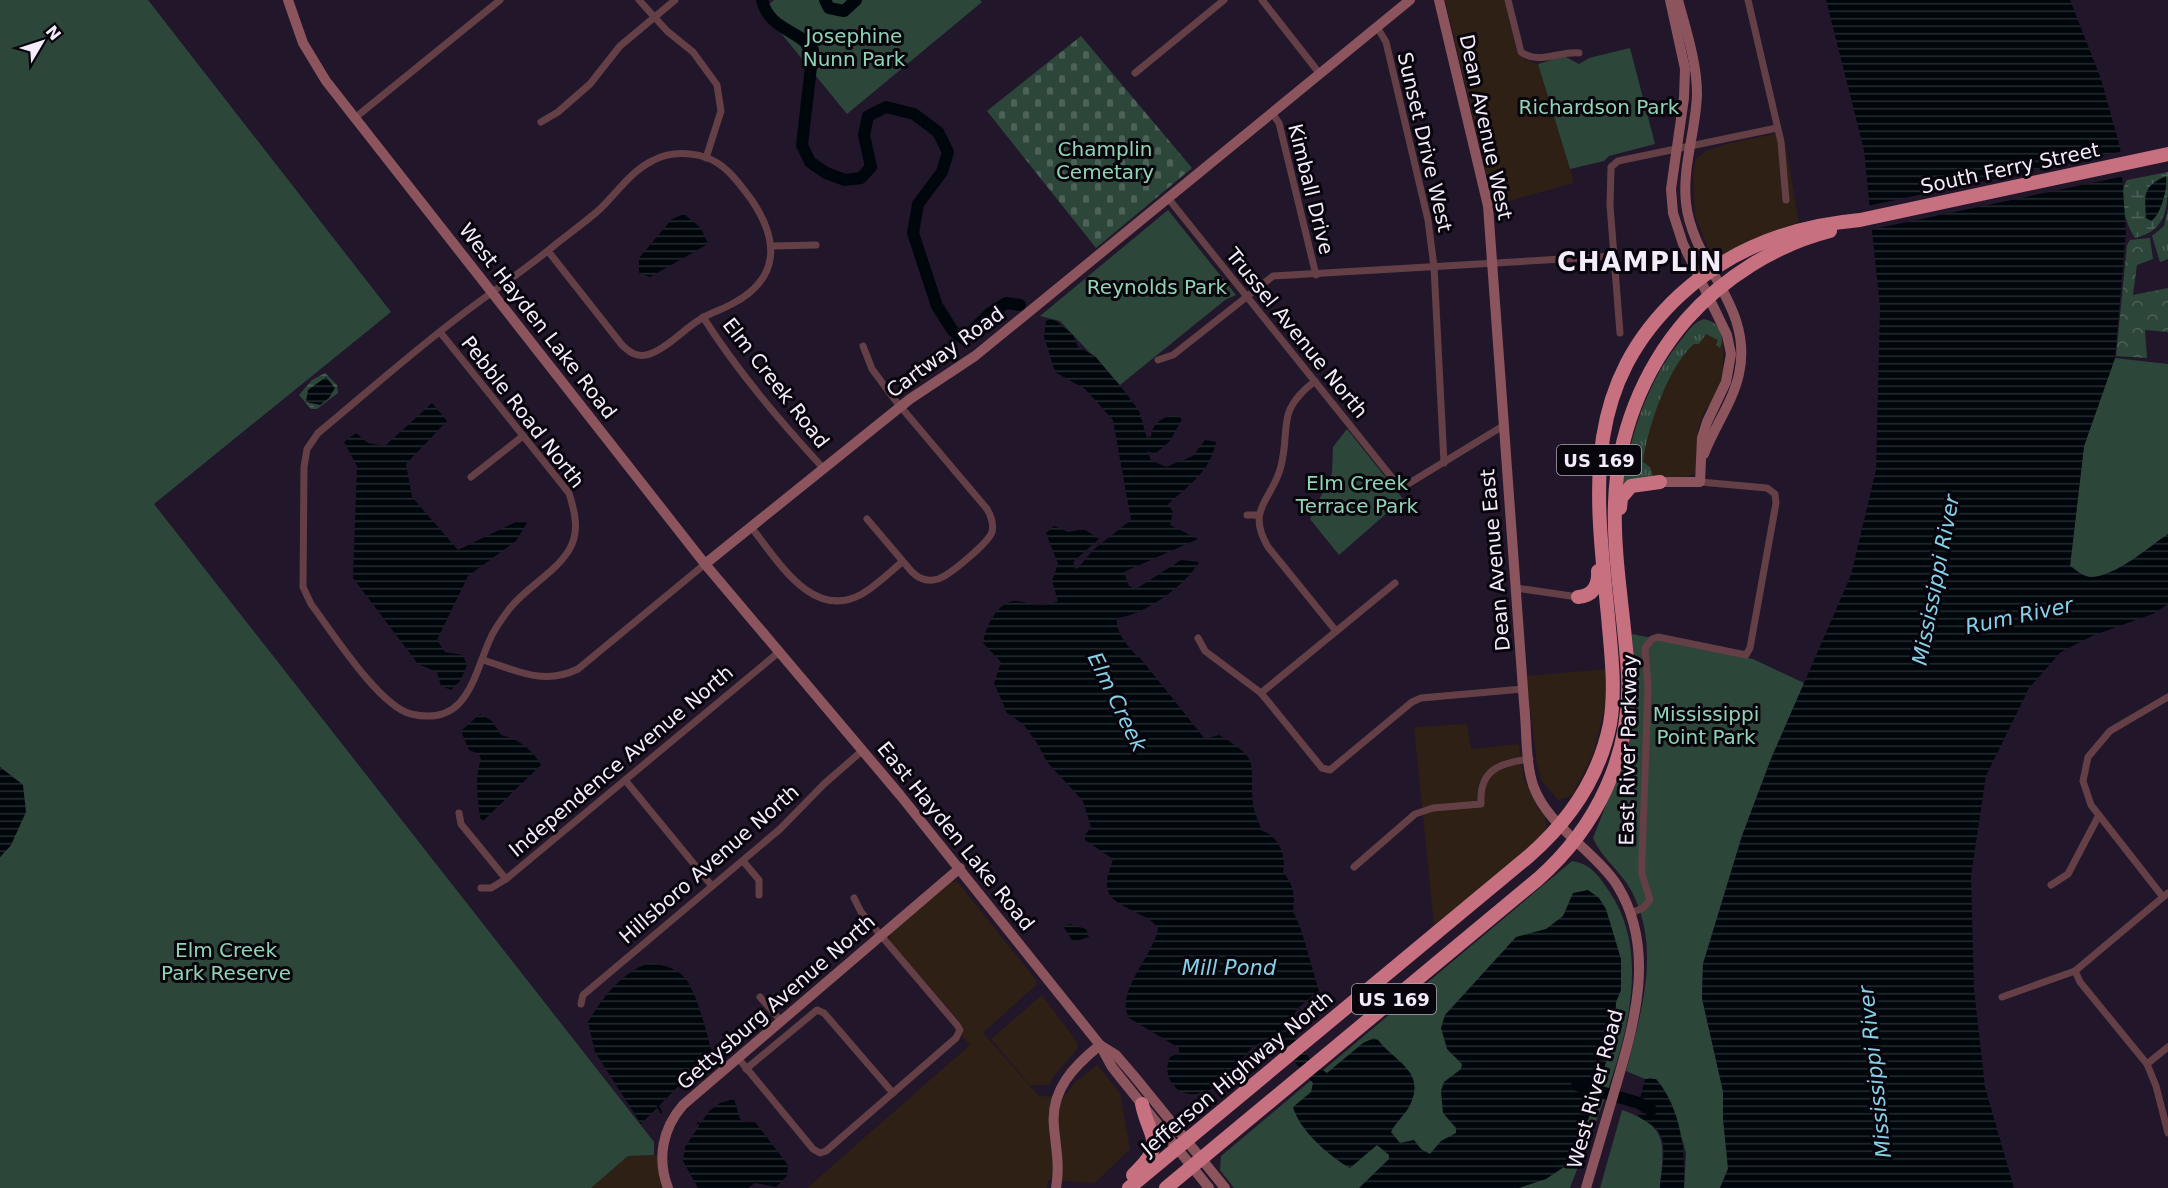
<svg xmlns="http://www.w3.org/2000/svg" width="2168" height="1188" font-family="'DejaVu Sans',sans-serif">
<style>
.commercial{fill:#2e2014}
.grass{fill:url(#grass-tufts)}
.forest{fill:url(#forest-crowns)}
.wetland{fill:url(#wetland-marsh)}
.cemetery{fill:url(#cemetery-stones)}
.park{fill:#2d463a}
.water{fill:url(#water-rules)}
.pier{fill:#22162b}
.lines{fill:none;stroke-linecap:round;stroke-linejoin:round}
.stream{stroke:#00070c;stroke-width:2}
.river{stroke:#00070c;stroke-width:12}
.street{stroke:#644046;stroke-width:7}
.secondary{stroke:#8c545d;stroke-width:10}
.highway{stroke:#c77080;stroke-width:14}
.labels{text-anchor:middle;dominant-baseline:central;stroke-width:6;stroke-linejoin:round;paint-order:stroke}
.shield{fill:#09050d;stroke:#aea7b4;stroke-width:1.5}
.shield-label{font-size:18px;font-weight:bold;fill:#f4ecfb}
.park-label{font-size:20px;fill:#91d4b5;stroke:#09050d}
.street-label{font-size:20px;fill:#f4ecfb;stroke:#09050d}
.water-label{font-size:21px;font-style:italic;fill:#86d1e8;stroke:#09050d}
.district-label{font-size:26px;font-weight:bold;letter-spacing:1.5px;fill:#f4ecfb;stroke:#09050d}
</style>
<defs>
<pattern id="grass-tufts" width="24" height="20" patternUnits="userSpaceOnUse" patternTransform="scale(1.5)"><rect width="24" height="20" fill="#2d463a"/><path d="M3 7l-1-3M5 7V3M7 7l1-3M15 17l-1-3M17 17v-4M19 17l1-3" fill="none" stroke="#4c6157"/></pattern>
<pattern id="forest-crowns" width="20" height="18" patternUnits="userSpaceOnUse" patternTransform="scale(1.5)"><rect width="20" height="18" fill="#2d463a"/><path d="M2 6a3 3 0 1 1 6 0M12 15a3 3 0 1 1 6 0" fill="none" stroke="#4c6157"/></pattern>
<pattern id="wetland-marsh" width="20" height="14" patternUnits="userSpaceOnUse" patternTransform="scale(1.5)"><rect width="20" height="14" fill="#2d463a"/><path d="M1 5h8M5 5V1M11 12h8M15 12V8" fill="none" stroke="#4c6157"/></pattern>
<pattern id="cemetery-stones" width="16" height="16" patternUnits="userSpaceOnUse" patternTransform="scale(1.5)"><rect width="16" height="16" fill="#2d463a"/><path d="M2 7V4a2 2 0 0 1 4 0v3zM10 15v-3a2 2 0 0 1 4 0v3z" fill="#4c6157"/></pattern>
<pattern id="water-rules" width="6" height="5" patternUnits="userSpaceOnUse" patternTransform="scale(1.5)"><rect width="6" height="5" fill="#00070c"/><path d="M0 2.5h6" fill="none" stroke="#262b30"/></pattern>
</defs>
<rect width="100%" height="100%" fill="#22162b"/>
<g class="commercial">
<path d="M 1445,0 L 1505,0 L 1517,52 L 1525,60 L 1538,64 L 1574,183 L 1494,205 Z"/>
<path d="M 1783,132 L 1799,222 L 1747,241 L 1725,254 L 1710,252 L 1695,216 L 1693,175 L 1696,159 L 1706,151 L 1726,144 Z"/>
<path d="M 1704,319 L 1716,324 L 1723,340 L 1723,372 L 1715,400 L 1705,410 L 1698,428 L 1696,472 L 1690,476 L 1654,479 L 1628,454 L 1634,430 L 1642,407 L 1663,366 L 1693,326 Z"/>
<path d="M 1606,669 L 1605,706 L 1593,754 L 1572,796 L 1558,800 L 1541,780 L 1537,764 L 1526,676 Z"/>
<path d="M 1467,724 L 1471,749 L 1519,744 L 1524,779 L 1538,808 L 1545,816 L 1547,829 L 1544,835 L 1434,926 L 1414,727 Z"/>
<path d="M 957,881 L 1037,981 L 1036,985 L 983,1033 L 1039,1096 L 1064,1097 L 1074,1083 L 1097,1065 L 1120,1093 L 1130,1149 L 1095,1183 L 1048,1180 L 1047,1188 L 807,1188 L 970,1045 L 962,1036 L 960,1022 L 890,941 L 890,933 L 951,882 Z"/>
<path d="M 1042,995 L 1077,1042 L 1078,1048 L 1053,1077 L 1049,1085 L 1030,1085 L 991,1039 Z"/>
<path d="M 658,1155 L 660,1179 L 663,1188 L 591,1188 L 628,1156 Z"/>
</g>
<g class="grass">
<path d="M 2168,209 L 2168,259 L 2160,262 L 2152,236 L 2164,226 Z"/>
<path d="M 1704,319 C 1718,322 1726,334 1720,348 L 1716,345 L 1718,340 L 1706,334 L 1699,344 L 1694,344 C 1668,366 1647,429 1643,462 L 1650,467 L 1654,479 L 1623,483 C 1632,431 1647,383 1680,341 C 1687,333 1693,322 1704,319 Z"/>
</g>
<path class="forest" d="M 2150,238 L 2153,259 L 2137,265 L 2133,295 L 2168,288 L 2168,332 L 2145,330 L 2147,358 L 2116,356 L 2127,245 L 2130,240 Z"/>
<g class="wetland">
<path d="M 2168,172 C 2168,207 2168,230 2135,238 C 2125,223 2117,196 2127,180 Z"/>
<path d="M 325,373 L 337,385 L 338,393 L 317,409 L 311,409 L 299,395 L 312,380 Z"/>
</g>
<path class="cemetery" d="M 1081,36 L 1192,168 L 1096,248 L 987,111 Z"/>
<g class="park">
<path d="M 0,0 L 148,0 L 391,312 L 154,504 L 654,1142 L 654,1155 L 628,1156 L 591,1188 L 0,1188 L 0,857 L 11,845 L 23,785 L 0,767 Z"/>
<path d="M 774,0 L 980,0 L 982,2 L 847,114 L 762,10 Z"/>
<path d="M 1630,48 L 1655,144 L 1609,156 L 1604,161 L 1570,169 L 1538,64 L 1564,56 L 1579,64 L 1589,58 Z"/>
<path d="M 1168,210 L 1236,295 L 1225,300 L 1120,385 L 1060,321 L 1040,316 Z"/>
<path d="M 2115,358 L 2168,364 L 2168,534 C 2149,547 2115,577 2091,577 C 2083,577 2076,570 2070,566 L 2084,446 Z"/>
<path d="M 1347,429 L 1403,499 L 1339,555 L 1310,519 L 1332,473 L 1333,447 Z"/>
<path d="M 1632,634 L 1753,659 L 1804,683 L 1771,759 L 1742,836 L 1703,964 L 1702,998 L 1723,1091 L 1723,1119 L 1728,1145 L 1728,1169 L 1720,1188 L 1684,1188 L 1686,1153 L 1683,1142 L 1652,1078 L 1645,1079 L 1626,1071 C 1641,1013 1661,951 1633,894 C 1623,873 1602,859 1593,838 L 1628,749 L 1635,702 Z"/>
<path d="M 1572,861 C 1591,864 1599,876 1609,891 C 1667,975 1601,1105 1570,1188 L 1234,1188 L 1220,1170 L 1221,1156 Z"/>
<path d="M 1622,1110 C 1670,1127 1664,1144 1660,1188 L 1600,1188 Z"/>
</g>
<g class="water">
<path d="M 1826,0 L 2070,0 L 2101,79 L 2120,147 L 2126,232 L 2115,358 L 2084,446 L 2070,566 C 2076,570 2083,577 2091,577 C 2115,577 2149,547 2168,534 L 2168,604 L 2155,613 L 2092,636 L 2061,652 L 2029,688 L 1986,776 L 1971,876 L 1974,989 L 1985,1087 L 2014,1188 L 1720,1188 L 1728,1169 L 1723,1119 L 1723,1091 L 1702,998 L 1703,964 L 1742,836 L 1771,759 L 1851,575 L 1876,470 L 1880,307 L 1872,231 L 1864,150 Z"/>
<path d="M 2166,176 C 2168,188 2161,215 2151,221 L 2146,218 C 2145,194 2142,187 2166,176 Z"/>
<path d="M 684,214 L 701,228 L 708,244 L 650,277 L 639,273 L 639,258 L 672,219 Z"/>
<path d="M 1050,319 L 1056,321 L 1073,335 L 1078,347 L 1095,356 L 1126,393 L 1139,411 L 1147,438 L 1151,436 C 1152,423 1164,416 1176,415 L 1182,419 L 1170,441 L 1155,454 L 1147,451 L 1151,460 L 1166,467 L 1193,456 L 1205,440 L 1216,442 C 1211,470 1189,486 1168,504 L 1173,512 L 1170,525 L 1198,539 L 1124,572 L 1129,586 L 1136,589 L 1181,560 L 1199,562 C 1186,585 1143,616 1117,618 C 1115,633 1130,650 1141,659 L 1205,739 L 1219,735 C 1262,760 1249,762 1253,804 C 1254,813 1259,822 1262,831 C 1278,835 1287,856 1283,872 C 1294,886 1295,895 1293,912 C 1302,924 1312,971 1319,990 L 1297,1009 L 1289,1027 L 1311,1061 L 1327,1073 L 1363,1043 L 1374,1038 L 1378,1040 C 1396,1063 1426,1071 1410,1105 C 1405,1115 1395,1123 1391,1132 L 1400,1143 L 1414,1140 L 1421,1149 L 1430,1154 L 1441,1141 L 1456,1133 L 1456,1128 L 1443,1113 L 1441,1091 L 1444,1082 L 1461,1069 L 1462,1064 L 1447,1049 L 1441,1028 L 1445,1015 L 1516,937 L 1546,929 L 1563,916 L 1573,893 L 1588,890 L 1599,898 L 1606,909 L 1621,959 L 1621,990 L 1616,1002 L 1615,1032 L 1604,1069 L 1597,1067 L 1589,1092 L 1596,1094 L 1578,1153 L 1567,1165 L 1546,1179 L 1519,1188 L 1359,1188 L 1389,1159 L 1389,1155 L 1377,1145 L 1350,1168 C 1330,1157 1299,1130 1293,1107 L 1311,1092 L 1313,1083 L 1274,1039 L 1270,1038 C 1265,1042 1258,1043 1253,1047 C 1245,1053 1240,1065 1233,1073 C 1217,1090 1184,1107 1170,1080 C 1166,1072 1167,1064 1170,1057 L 1179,1053 L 1179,1048 L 1129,1018 C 1114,992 1154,956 1158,928 C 1146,910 1105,908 1107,883 C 1107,874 1111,867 1113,859 L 1085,840 L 1085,835 L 1091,827 L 1083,801 L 1047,762 L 1037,743 L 1023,724 L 1007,713 L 994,683 L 1001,662 L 983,643 C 985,628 998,600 1016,601 C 1033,603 1041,608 1058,601 L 1052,581 L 1058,564 L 1046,533 L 1054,526 L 1068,532 L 1084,529 L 1099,539 L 1074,561 L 1073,567 L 1077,569 L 1094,549 L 1131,520 L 1113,420 L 1085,389 L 1055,372 L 1044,336 L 1046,321 Z"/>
<path d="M 326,377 L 335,388 L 329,398 L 320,405 L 306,402 L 308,390 Z"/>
<path d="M 432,403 L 447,421 L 406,464 L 412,497 L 458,550 L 520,520 L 527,523 L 516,541 L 468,576 L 437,640 L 445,652 L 463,655 L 467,666 L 460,681 L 451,690 L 441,686 L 437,672 L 418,664 L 353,578 L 357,466 L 344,442 L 356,433 L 368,443 L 385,446 Z"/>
<path d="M 480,714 L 492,721 L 501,735 C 518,739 532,749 541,765 L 483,821 L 480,818 C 478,799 474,777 481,760 L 479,754 L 469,750 L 461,731 Z"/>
<path d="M 0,767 L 23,785 L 26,812 L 11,845 L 0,857 Z"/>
<path d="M 1070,924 L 1086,929 L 1089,937 L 1073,942 L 1063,926 Z"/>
<path d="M 649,963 C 662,965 675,967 684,977 C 696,989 707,1034 712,1052 L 641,1124 L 595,1052 L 588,1022 C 603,997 621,973 649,963 Z"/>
<path d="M 1645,1079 L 1656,1079 C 1681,1108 1686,1152 1684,1188 L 1660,1188 C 1661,1172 1669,1143 1657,1130 C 1653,1124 1644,1121 1638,1116 L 1642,1111 L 1638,1106 Z"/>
<path d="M 734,1099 L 741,1122 L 755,1122 L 788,1165 L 787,1176 L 776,1187 L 755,1183 L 748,1188 L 698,1188 L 683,1161 L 685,1147 L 709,1111 L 720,1103 Z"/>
</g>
<path class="pier" d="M 2124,151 L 2125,176 L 1869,230 L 1867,206 Z"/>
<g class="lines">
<g class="stream">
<path d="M 657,1104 L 661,1112"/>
<path d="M 698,1123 L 701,1125"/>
</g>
<g class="river">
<path d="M 762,0 C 770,31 797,28 813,50 L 802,145 L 810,162 L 826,173 L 845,180 L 861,178 L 871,167 L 864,135 L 868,116 L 886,107 L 914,114 L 938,132 L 948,152 L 942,172 L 918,204 L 913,233 L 937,306 L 953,331 L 964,339 L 989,314 L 1006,303 L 1020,305"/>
<path d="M 825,0 L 829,8 L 844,11 L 856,0"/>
<path d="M 1577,1085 L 1639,1103 L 1651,1110"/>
</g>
<g class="street">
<path d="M 639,0 L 667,31 L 693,52 L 717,85 L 721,111 L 706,158"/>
<path d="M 1262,0 L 1320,74"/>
<path d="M 1508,0 L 1521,52 C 1538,65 1559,51 1579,53"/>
<path d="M 1748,0 L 1781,142 L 1786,200"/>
<path d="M 1377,27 L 1386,42 L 1428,220 L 1434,267 L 1444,463"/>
<path d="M 1135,73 L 1224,0"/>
<path d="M 1272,113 L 1279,123 L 1316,275"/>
<path d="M 356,117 L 500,0"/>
<path d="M 541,122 L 558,112 L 590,84 L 620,46 L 675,0"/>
<path d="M 1168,198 L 1397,484 L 1403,487 L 1503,426"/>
<path d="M 773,246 L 816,245"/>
<path d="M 703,317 C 738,372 780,421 824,469"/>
<path d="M 440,332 L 569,493 C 575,512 580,532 569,550 C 555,573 527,587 510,608 C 504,616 497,625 492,635 C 474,671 470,728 411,714 C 379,706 332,632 311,604 L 303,587 L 304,467 L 307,449 L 318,433 C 370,390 421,344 476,304 C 503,284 530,266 556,244 C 570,233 585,222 599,210 C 616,194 630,172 652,161 C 668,152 687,152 705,157 C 726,164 738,182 751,199 C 779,240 781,278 732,304 C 721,310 709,313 699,320 C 683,330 664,351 646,355 C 635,357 630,352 622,345 L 548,251"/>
<path d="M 1620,333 L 1610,205 L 1611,167 L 1618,161 L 1777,128"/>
<path d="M 863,346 L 872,369 L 895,400 L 987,509 C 991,516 994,524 992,532 C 988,543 950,575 938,579 C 928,582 919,579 912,572 L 867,519"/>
<path d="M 1158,360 L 1173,355 L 1273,276 L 1614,256"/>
<path d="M 1315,381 C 1275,412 1291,426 1281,466 C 1273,500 1245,508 1268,547 L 1336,631"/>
<path d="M 471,477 L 523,436"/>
<path d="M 1247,515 L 1259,515"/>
<path d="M 751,527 C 777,559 812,622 862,594 C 877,585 890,572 902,562"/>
<path d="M 1516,588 L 1578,597"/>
<path d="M 1198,638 L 1205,651 L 1261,693 L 1322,768 L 1330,770 L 1412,702 L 1421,698 L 1523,689"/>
<path d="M 483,660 C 516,670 543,686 578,669 L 705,564"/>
<path d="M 1261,693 L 1395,583"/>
<path d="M 625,780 L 712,886"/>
<path d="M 459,813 L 461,824 L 506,879"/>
<path d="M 743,861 L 759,880 L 759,895"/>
<path d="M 1354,867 L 1415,814 L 1433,808 L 1481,804 C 1479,769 1500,763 1530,759"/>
<path d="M 2051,885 L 2068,874 L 2099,815"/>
<path d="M 481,888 L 491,888 L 506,879 L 779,652"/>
<path d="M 2163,897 L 2091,805 L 2083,781 L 2088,757 L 2110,731 L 2168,697"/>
<path d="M 1631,913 L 1643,908 L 1650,900 L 1642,874 L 1642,859 L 1648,688 L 1645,648 L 1652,639 L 1658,637 L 1746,655 L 1750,648 L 1776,503 L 1775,494 L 1767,488 L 1700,482"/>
<path d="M 2075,971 L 2080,982 L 2147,1064 L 2156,1086 L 2168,1133"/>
<path d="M 760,997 L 781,1021"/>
<path d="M 2002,997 L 2075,971 L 2168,893"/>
<path d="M 581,1004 L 583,995 L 780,829 L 824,784 L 863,750"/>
<path d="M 738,1058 L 813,1149 L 820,1153 L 826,1151 L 956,1038 L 960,1030 L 957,1025 L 861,912 L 854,898"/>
<path d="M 2147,1064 L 2168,1047"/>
<path d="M 746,1069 L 817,1010 L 824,1013 L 893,1093"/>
</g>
<g class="secondary">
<path d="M 288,0 L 303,43 L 326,81 L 705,564 L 900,795 L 1100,1045 L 1112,1067 L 1209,1188"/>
<path d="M 1439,0 L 1488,206 L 1524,703 C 1527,729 1525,760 1533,785 C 1547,826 1594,850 1617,885 C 1658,951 1633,1028 1613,1096 C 1604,1127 1595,1157 1586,1188"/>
<path d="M 1678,0 C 1686,30 1697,63 1697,94 C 1696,131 1682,166 1686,203 C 1693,266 1754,306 1739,374 C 1733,402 1714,427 1704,454"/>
<path d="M 1660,482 L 1700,482 L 1702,438 L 1707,422 L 1726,382 L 1731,354 L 1727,335 L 1683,244 L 1673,213 L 1671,189 L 1684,98 L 1685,69 L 1670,0"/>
<path d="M 705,564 L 910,399 L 975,356 L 1410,0"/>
<path d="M 1100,1045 L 1116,1055 L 1134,1076 L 1225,1188"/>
<path d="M 668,1188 C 657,1159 662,1129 683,1105 L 960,868"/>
<path d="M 1056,1188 C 1060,1166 1056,1149 1054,1127 C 1050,1090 1074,1066 1100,1045"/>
</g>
<g class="highway">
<path d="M 1620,508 L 1621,498 L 1631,486 L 1660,482"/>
<path d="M 1578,597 C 1593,596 1599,586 1598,571"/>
<path d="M 1133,1175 C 1168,1141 1150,1142 1142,1104"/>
<path d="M 1129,1188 L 1529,856 C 1569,821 1599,778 1610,724 C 1616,688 1611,652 1608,616 C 1596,494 1580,388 1680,295 C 1731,248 1792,226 1860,220 L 2168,154"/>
<path d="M 1166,1188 L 1538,879 C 1597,827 1632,754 1628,675 C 1625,618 1613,560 1615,503 C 1617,436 1642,371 1686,320 C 1723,278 1775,245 1830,231"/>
</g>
</g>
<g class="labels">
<g class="shield">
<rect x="1557" y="445" width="84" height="30" rx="4.5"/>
<rect x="1352" y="984" width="84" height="30" rx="4.5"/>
</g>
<g class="shield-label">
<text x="1599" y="460">US 169</text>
<text x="1394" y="999">US 169</text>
</g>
<g class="park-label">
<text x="854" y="36">Josephine<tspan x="854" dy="23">Nunn Park</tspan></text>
<text x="1599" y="107">Richardson Park</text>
<text x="1105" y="149">Champlin<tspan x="1105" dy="23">Cemetary</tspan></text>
<text x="1157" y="287">Reynolds Park</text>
<text x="1357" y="483">Elm Creek<tspan x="1357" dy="23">Terrace Park</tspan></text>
<text x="1706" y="714">Mississippi<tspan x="1706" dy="23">Point Park</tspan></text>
<text x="226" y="950">Elm Creek<tspan x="226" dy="23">Park Reserve</tspan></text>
</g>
<g class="street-label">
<text transform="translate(1486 127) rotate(78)">Dean Avenue West</text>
<text transform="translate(1425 142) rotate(77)">Sunset Drive West</text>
<text transform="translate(2010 168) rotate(-12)">South Ferry Street</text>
<text transform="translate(1311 189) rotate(76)">Kimball Drive</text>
<text transform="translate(538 321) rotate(52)">West Hayden Lake Road</text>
<text transform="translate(1297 333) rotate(51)">Trussel Avenue North</text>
<text transform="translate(945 352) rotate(-36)">Cartway Road</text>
<text transform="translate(776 383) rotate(52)">Elm Creek Road</text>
<text transform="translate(523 412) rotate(52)">Pebble Road North</text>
<text transform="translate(1495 560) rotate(-95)">Dean Avenue East</text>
<text transform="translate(1628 750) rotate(-89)">East River Parkway</text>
<text transform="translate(621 761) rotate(-40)">Independence Avenue North</text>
<text transform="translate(956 836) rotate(51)">East Hayden Lake Road</text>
<text transform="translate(709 864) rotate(-41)">Hillsboro Avenue North</text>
<text transform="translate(776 1002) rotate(-41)">Gettysburg Avenue North</text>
<text transform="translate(1237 1073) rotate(-40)">Jefferson Highway North</text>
<text transform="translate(1595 1089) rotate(-75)">West River Road</text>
</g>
<g class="water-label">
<text transform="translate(1936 580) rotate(-79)">Mississippi River</text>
<text transform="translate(2019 616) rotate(-12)">Rum River</text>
<text transform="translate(1117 702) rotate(64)">Elm Creek</text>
<text x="1229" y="968">Mill Pond</text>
<text transform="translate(1875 1072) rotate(-96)">Mississippi River</text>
</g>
<g class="district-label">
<text x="1640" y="262">CHAMPLIN</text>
</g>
</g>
<g transform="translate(42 42) rotate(51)" stroke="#09050d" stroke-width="4.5" paint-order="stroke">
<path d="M0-4.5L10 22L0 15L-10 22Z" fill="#f4ecfb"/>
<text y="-9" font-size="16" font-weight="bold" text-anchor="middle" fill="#f4ecfb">N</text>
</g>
</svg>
